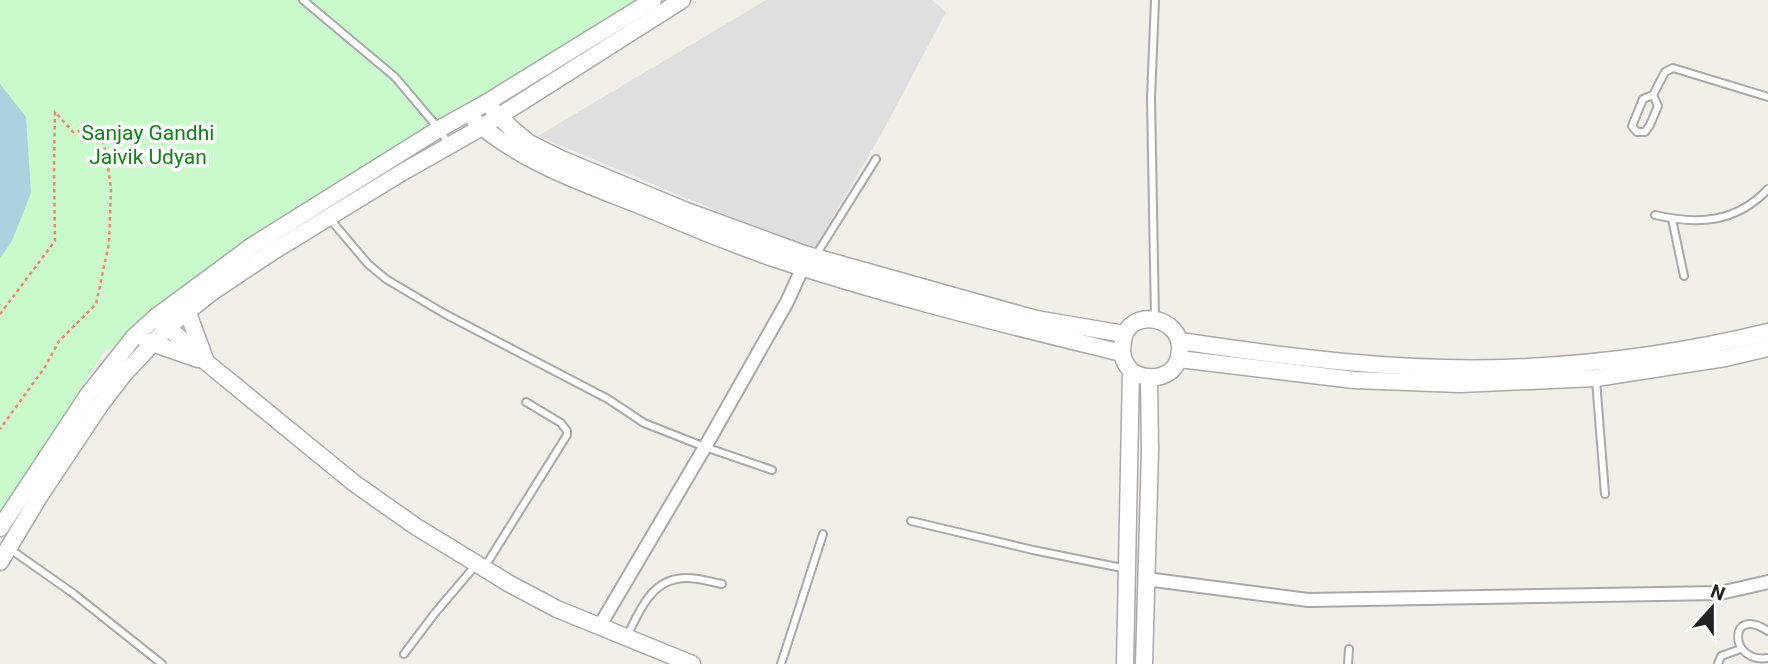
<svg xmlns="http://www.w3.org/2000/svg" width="1768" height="664" font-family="Roboto,sans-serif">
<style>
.residential{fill:#e0dfdf}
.park{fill:#c8facc}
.water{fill:#aad3df}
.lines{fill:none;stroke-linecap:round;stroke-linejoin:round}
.service-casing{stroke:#a9a9a9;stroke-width:10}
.minor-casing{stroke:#a9a9a9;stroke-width:16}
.tertiary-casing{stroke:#a9a9a9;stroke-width:19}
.path{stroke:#fa8072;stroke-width:2.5;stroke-dasharray:3.5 3.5;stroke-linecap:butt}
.service{stroke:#fff;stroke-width:6}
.minor{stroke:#fff;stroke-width:12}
.tertiary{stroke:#fff;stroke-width:16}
.labels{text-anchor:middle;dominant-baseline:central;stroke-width:7;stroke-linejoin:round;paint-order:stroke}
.park-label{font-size:21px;fill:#0c8416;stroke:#fff}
</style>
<rect width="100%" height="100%" fill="#f2efe9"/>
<path class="residential" d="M 766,0 L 932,0 L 946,12 L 883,131 L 813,251 L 538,136 Z"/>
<path class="park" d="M 0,0 L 643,0 L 337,192 L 103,353 L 0,517 Z"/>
<path class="water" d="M 0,84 L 26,117 L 31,193 L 12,241 L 0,258 Z"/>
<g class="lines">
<g class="service-casing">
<g id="service">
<path d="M 303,0 L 395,77 L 439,129 L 450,146"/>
<path d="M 1155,0 L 1151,98 L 1155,319"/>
<path d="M 1653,95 L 1658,106 L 1650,125 L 1645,132 L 1637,132 L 1632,126 L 1643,99 L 1653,95 L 1665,72 L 1673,68 L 1768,97"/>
<path d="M 1655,215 C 1698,225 1736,223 1768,189"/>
<path d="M 330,219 L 368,264 L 386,279 L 445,314 L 608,399 L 644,423 L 705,447 L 772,470"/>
<path d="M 1672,219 L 1684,276"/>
<path d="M 816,255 L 876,159"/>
<path d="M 1596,380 L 1605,494"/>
<path d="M 911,521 L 1033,550 L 1127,569"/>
<path d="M 10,549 L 74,594 L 162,664"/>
<path d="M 484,568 L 567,435 L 567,431 L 561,423 L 526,402"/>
<path d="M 1768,631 C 1728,604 1728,664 1768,658"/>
<path d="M 627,636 C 638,614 650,583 677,579 C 691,576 708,581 722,584"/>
<path d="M 404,654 L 435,613 L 475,566"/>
<path d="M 781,664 L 823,534"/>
<path d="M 1348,664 L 1349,649"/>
<path d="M 1718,664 L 1721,656 L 1738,650"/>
</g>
</g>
<g class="minor-casing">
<g id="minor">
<path d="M 1146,579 L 1308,600 L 1720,593 L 1768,582"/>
<path d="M 599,627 L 705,447 L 787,302 L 803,267"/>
</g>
</g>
<g class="tertiary-casing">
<g id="tertiary">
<path d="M 493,110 L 512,129 L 529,143 L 561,159 L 684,210 L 804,254 L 1036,319 L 1124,334"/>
<path d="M 475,121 C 523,163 586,184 644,207 C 687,225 729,243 773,258 C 887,296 1004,324 1121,353"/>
<path d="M 185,305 L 205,359"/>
<path d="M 161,321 L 206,362 L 354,483 L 415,526 L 508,583 L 557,609 L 692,664"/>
<path d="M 146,341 L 198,359"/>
<path d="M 1180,341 C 1287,357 1396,371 1504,368 C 1593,365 1682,353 1768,332"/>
<path d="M 1179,359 L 1354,380 L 1460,384 L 1596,378 L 1725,358 L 1768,348"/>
<path d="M 0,528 L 88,395 L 134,337 L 156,317 L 252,246 L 439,129 L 486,103 L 653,0"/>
<path d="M 0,562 L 39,497 L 101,404 L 124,374 L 168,327 L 212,292 L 272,252 L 401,173 L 482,127 L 682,0"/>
<path d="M 1125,664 L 1131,371 C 1122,360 1121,354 1123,341 C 1128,306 1183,316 1180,351 C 1178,378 1151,383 1131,371"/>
<path d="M 1144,664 L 1150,451 L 1149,378"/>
</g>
</g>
<path class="path" d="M 0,314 L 55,241 L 54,168 L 55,112 L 73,132 L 99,128 L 106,153 L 111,188 L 109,243 L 96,304 L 59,341 L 45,367 L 0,429"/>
<use href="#service" class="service"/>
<use href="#minor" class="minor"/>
<use href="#tertiary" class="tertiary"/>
</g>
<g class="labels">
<g class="park-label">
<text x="148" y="133">Sanjay Gandhi<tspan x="148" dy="24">Jaivik Udyan</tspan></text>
</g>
</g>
<g transform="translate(1712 608) rotate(21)" stroke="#ffffff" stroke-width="5" paint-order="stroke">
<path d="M0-5L12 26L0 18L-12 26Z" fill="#222222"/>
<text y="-10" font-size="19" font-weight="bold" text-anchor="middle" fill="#222222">N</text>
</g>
</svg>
